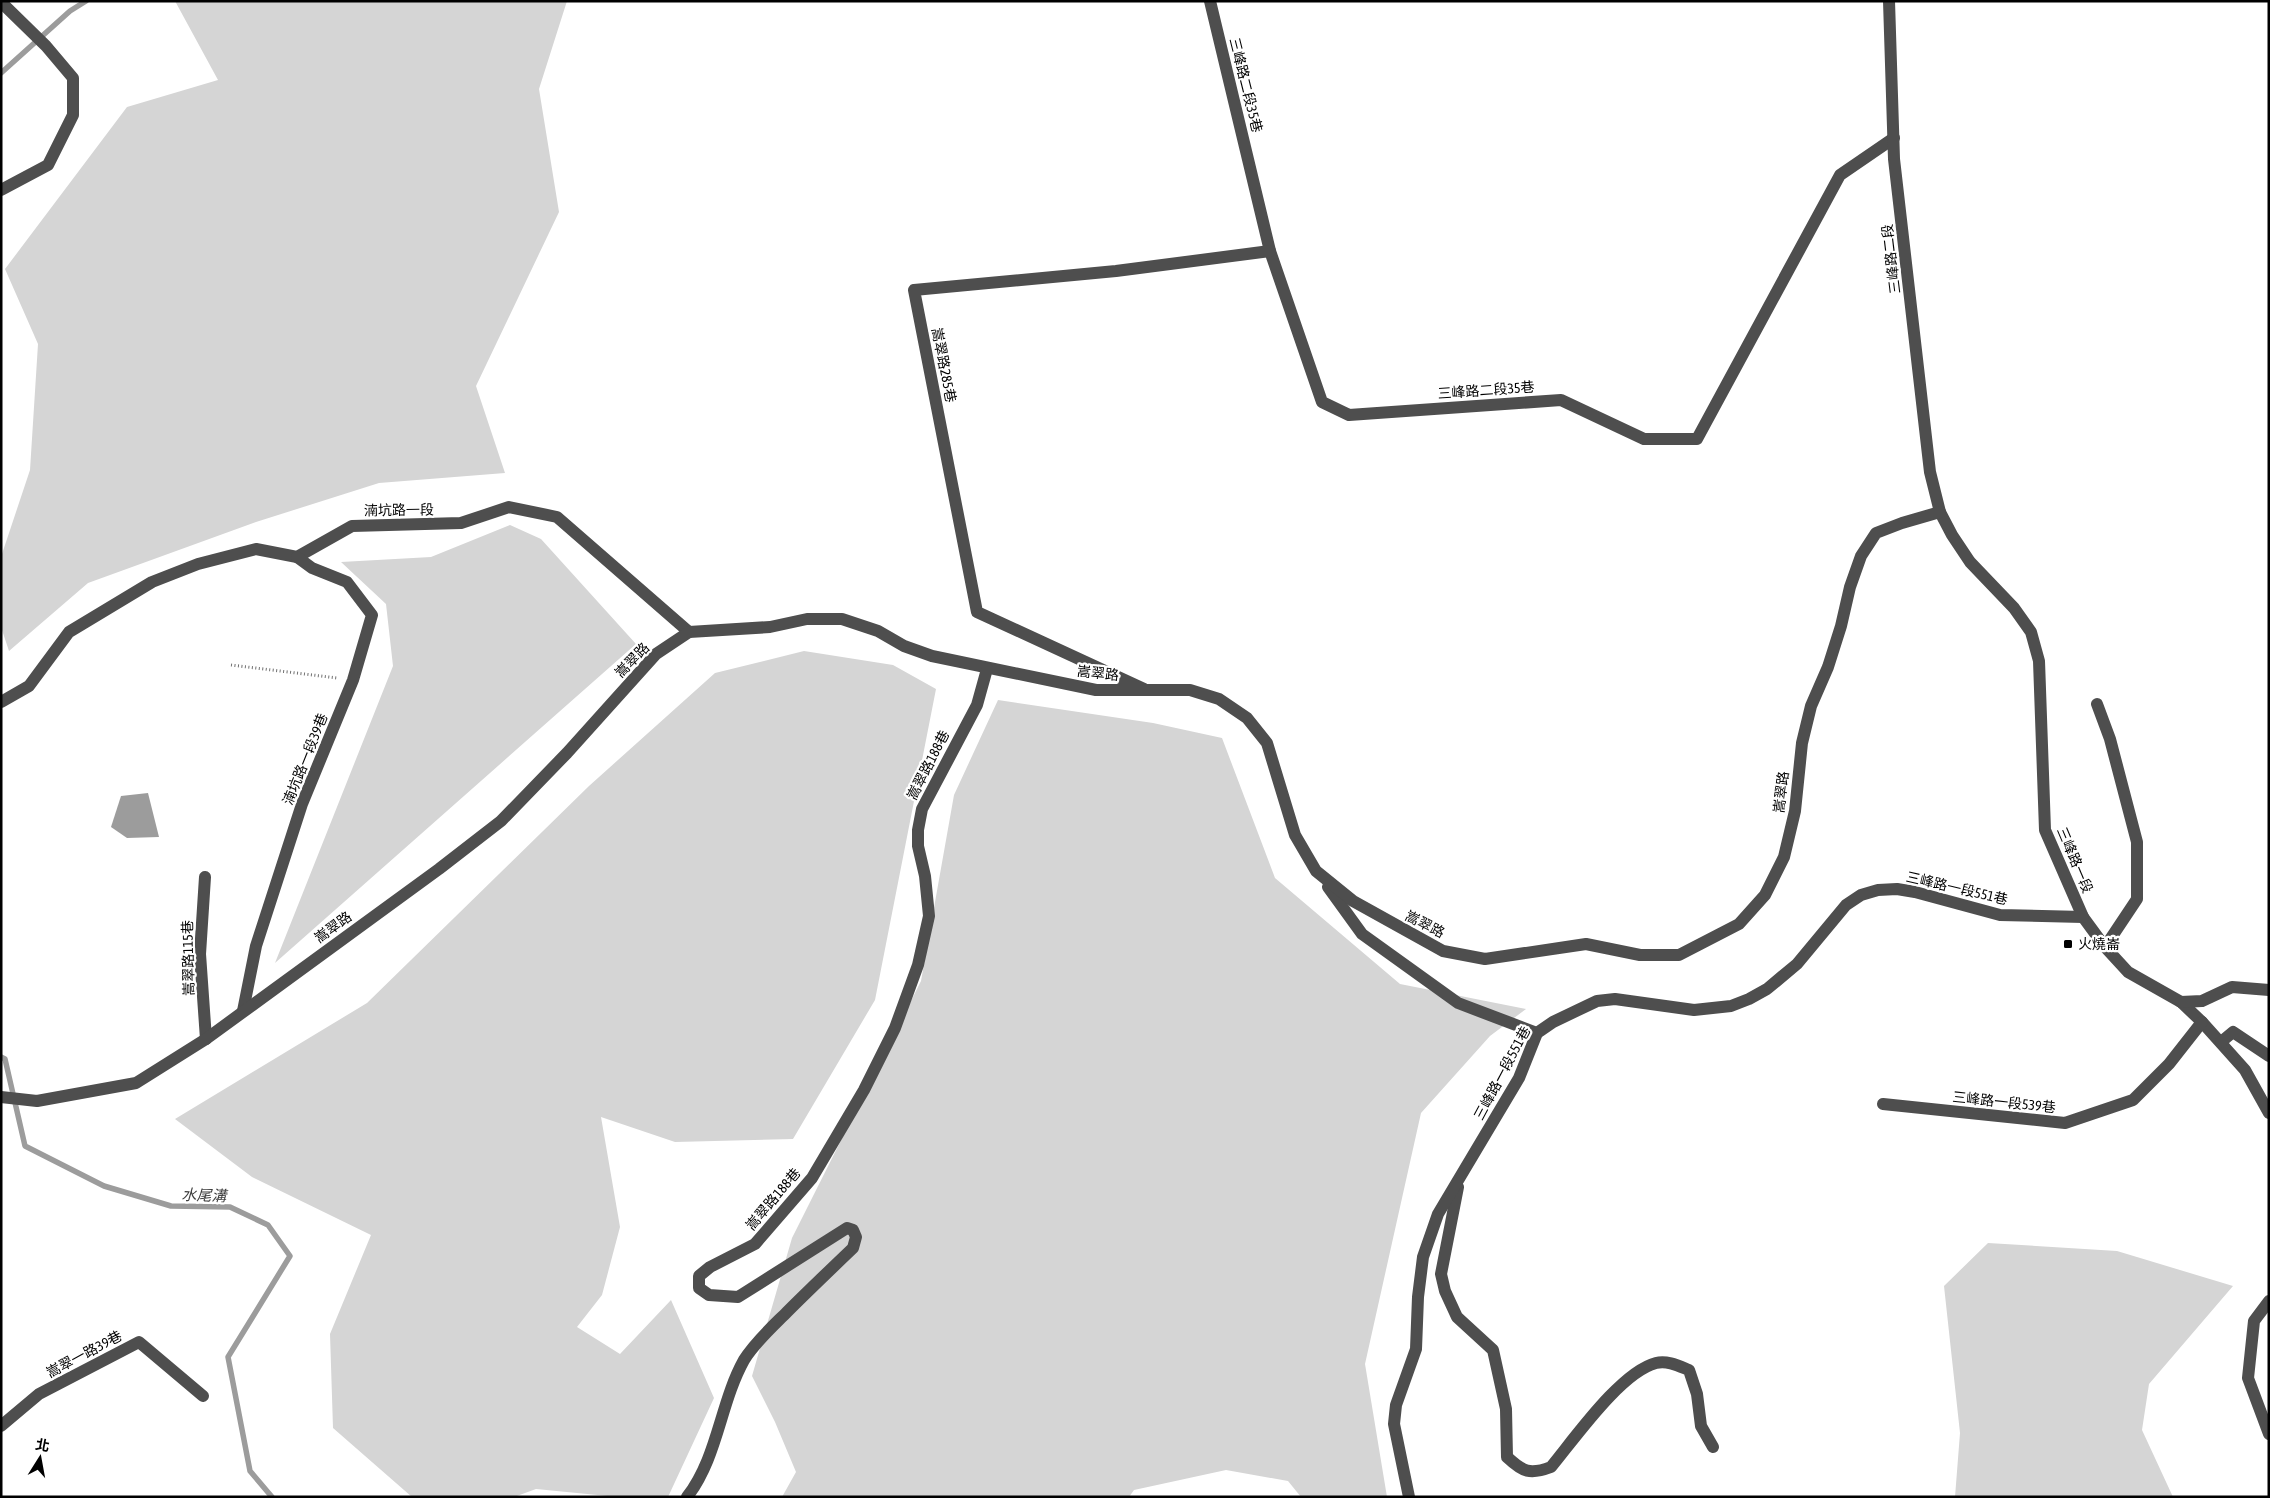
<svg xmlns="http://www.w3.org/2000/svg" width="2270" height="1498" font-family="'Asap Condensed','Noto Sans TC',sans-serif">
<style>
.green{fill:#d5d5d5}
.water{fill:#9c9c9c}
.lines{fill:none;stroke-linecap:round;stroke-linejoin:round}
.stream{stroke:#9c9c9c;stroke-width:5.5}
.path{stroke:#707070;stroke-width:3;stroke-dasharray:1 2.5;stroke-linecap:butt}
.minor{stroke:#4e4e4e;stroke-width:12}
.poi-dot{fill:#000;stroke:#fff;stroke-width:2}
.labels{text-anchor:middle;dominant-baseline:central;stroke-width:4.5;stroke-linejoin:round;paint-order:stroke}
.street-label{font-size:14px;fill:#000;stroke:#fff}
.poi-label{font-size:14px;fill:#000;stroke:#fff;text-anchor:start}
.water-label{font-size:15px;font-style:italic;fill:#3d3d3d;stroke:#fff}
</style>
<rect width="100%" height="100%" fill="#fff"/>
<g class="green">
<path d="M 175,1 L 567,1 L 539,89 L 559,212 L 476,386 L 505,473 L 379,483 L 256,522 L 88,583 L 9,651 L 1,627 L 1,557 L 30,470 L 38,344 L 5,269 L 127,107 L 218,80 Z"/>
<path d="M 510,525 L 541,539 L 636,644 L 275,963 L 393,666 L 386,604 L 341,562 L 431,557 Z"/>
<path d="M 804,651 L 893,665 L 936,689 L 875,1000 L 793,1139 L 675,1142 L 601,1117 L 620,1227 L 602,1295 L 577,1327 L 620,1354 L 671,1300 L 714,1398 L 668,1497 L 618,1497 L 536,1489 L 514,1497 L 412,1497 L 333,1428 L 330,1334 L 371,1235 L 252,1177 L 175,1119 L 367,1003 L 589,786 L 715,673 Z"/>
<path d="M 998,700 L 1153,723 L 1222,738 L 1275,878 L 1400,984 L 1526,1009 L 1490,1036 L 1421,1113 L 1365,1364 L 1387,1497 L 1301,1497 L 1288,1481 L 1226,1470 L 1134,1490 L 1129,1497 L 782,1497 L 796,1472 L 775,1422 L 752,1376 L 792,1238 L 921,981 L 954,795 Z"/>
<path d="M 1988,1243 L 2117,1251 L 2233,1286 L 2149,1384 L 2142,1430 L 2173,1497 L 1955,1497 L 1960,1433 L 1944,1286 Z"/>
</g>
<path class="water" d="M 148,793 L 159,837 L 127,838 L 111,827 L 121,796 Z"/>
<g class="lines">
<g class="stream">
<path d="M 1,73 L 70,11 L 86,1"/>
<path d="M 1,1057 L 5,1059 L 25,1146 L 104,1186 L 171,1206 L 230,1207 L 268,1225 L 290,1256 L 228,1357 L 250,1471 L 272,1497"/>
</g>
<path class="path" d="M 231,665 L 337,678"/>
<g class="minor">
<path d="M 1210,1 L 1270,251 L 1322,402 L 1349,415 L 1561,400 L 1644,439 L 1697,439 L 1840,175 L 1894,138"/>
<path d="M 1889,1 L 1894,159 L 1930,472 L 1940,512 L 1952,535 L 1970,562 L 2014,608 L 2031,632 L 2039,661 L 2045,830 L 2083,917 L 2105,947 L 2128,972 L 2181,1002 L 2202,1022 L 2245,1070 L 2269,1113"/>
<path d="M 1,2 L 46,46 L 73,78 L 73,115 L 48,165 L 1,190"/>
<path d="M 1144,689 L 977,612 L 914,290 L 1116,271 L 1270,251"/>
<path d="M 1,702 L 29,686 L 69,632 L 152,582 L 198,564 L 256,549 L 297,557 L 352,526 L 461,523 L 509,507 L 557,517 L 689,632"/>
<path d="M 2097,704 L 2110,739 L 2137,842 L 2137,899 L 2105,947"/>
<path d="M 205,877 L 200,954 L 206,1039"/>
<path d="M 1328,887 L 1362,934 L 1458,1003 L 1537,1033"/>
<path d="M 2181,1002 L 2202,1001 L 2232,987 L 2269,990"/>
<path d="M 243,1011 L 256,946 L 302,804 L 353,680 L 372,615 L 347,582 L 312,568 L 297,557"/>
<path d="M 2221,1042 L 2233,1032 L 2269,1056"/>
<path d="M 1,1097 L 37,1101 L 136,1083 L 206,1039 L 439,869 L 501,821 L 567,753 L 656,654 L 689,632 L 770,627 L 807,619 L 842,619 L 878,631 L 904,646 L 932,656 L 1096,690 L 1190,690 L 1219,699 L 1247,718 L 1267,743 L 1295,835 L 1316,871 L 1353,901 L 1443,951 L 1485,959 L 1586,944 L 1640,955 L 1679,955 L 1739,924 L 1765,895 L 1784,857 L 1795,811 L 1802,743 L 1811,706 L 1828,667 L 1841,626 L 1850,587 L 1861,556 L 1876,533 L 1902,523 L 1940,512"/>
<path d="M 1883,1104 L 2065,1123 L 2133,1100 L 2169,1064 L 2202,1022"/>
<path d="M 1458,1187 L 1441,1274 L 1445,1291 L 1457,1317 L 1493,1350 L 1506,1409 L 1507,1457 C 1523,1472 1530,1475 1551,1467 C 1575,1438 1621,1372 1656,1363 C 1667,1360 1679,1366 1689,1370 L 1697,1394 L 1701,1426 L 1713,1447"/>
<path d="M 2269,1301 L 2254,1321 L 2248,1378 L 2269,1434"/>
<path d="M 1,1426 L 39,1394 L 139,1342 L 203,1396"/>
<path d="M 687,1497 C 718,1457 720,1403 744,1360 C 755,1342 773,1326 787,1312 C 809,1290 831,1269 853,1248 L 856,1237 L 853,1230 L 847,1228 L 738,1297 L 709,1295 L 699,1288 L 699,1276 L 710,1267 L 755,1244 L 812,1178 L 864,1090 L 895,1028 L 918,965 L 929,916 L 925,876 L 918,846 L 918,830 L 922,809 L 977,705 L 987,669"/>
<path d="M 1409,1497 L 1394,1424 L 1396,1405 L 1416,1349 L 1418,1297 L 1423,1257 L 1438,1214 L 1519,1078 L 1537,1033 L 1553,1022 L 1597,1001 L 1615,999 L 1694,1010 L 1731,1006 L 1749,999 L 1767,989 L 1797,964 L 1846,905 L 1861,895 L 1878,890 L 1897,889 L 1915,892 L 2000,915 L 2083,917"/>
</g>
</g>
<rect class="poi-dot" x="2063" y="939" width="10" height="10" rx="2.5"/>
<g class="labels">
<g class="street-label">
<text transform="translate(1246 85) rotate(76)">三峰路二段35巷</text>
<text transform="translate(1891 259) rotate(-97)">三峰路二段</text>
<text transform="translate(944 365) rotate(79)">嵩翠路285巷</text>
<text transform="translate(1486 390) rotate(-4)">三峰路二段35巷</text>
<text transform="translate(399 510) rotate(-1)">湳坑路一段</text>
<text transform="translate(632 660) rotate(-46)">嵩翠路</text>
<text transform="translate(1098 673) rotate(6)">嵩翠路</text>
<text transform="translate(305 759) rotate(-68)">湳坑路一段39巷</text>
<text transform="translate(928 765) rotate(-63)">嵩翠路188巷</text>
<text transform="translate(1781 792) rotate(-83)">嵩翠路</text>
<text transform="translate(2075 860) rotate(67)">三峰路一段</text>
<text transform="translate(1957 888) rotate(13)">三峰路一段551巷</text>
<text transform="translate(1425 924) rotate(27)">嵩翠路</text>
<text transform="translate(333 927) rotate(-36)">嵩翠路</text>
<text transform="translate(188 958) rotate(-91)">嵩翠路115巷</text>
<text transform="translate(1502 1073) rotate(-62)">三峰路一段551巷</text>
<text transform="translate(2004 1102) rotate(6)">三峰路一段539巷</text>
<text transform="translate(773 1199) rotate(-50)">嵩翠路188巷</text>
<text transform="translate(84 1354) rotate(-28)">嵩翠一路39巷</text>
</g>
<g class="poi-label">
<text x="2078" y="944">火燒崙</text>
</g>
<g class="water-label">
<text transform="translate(204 1195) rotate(2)">水尾溝</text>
</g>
</g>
<rect width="2270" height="1498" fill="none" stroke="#000000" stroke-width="5"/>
<g transform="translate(40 1458) rotate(11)" stroke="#ffffff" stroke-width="4" paint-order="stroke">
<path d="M0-4L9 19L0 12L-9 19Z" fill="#000000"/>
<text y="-8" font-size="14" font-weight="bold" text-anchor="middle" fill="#000000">北</text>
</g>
</svg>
